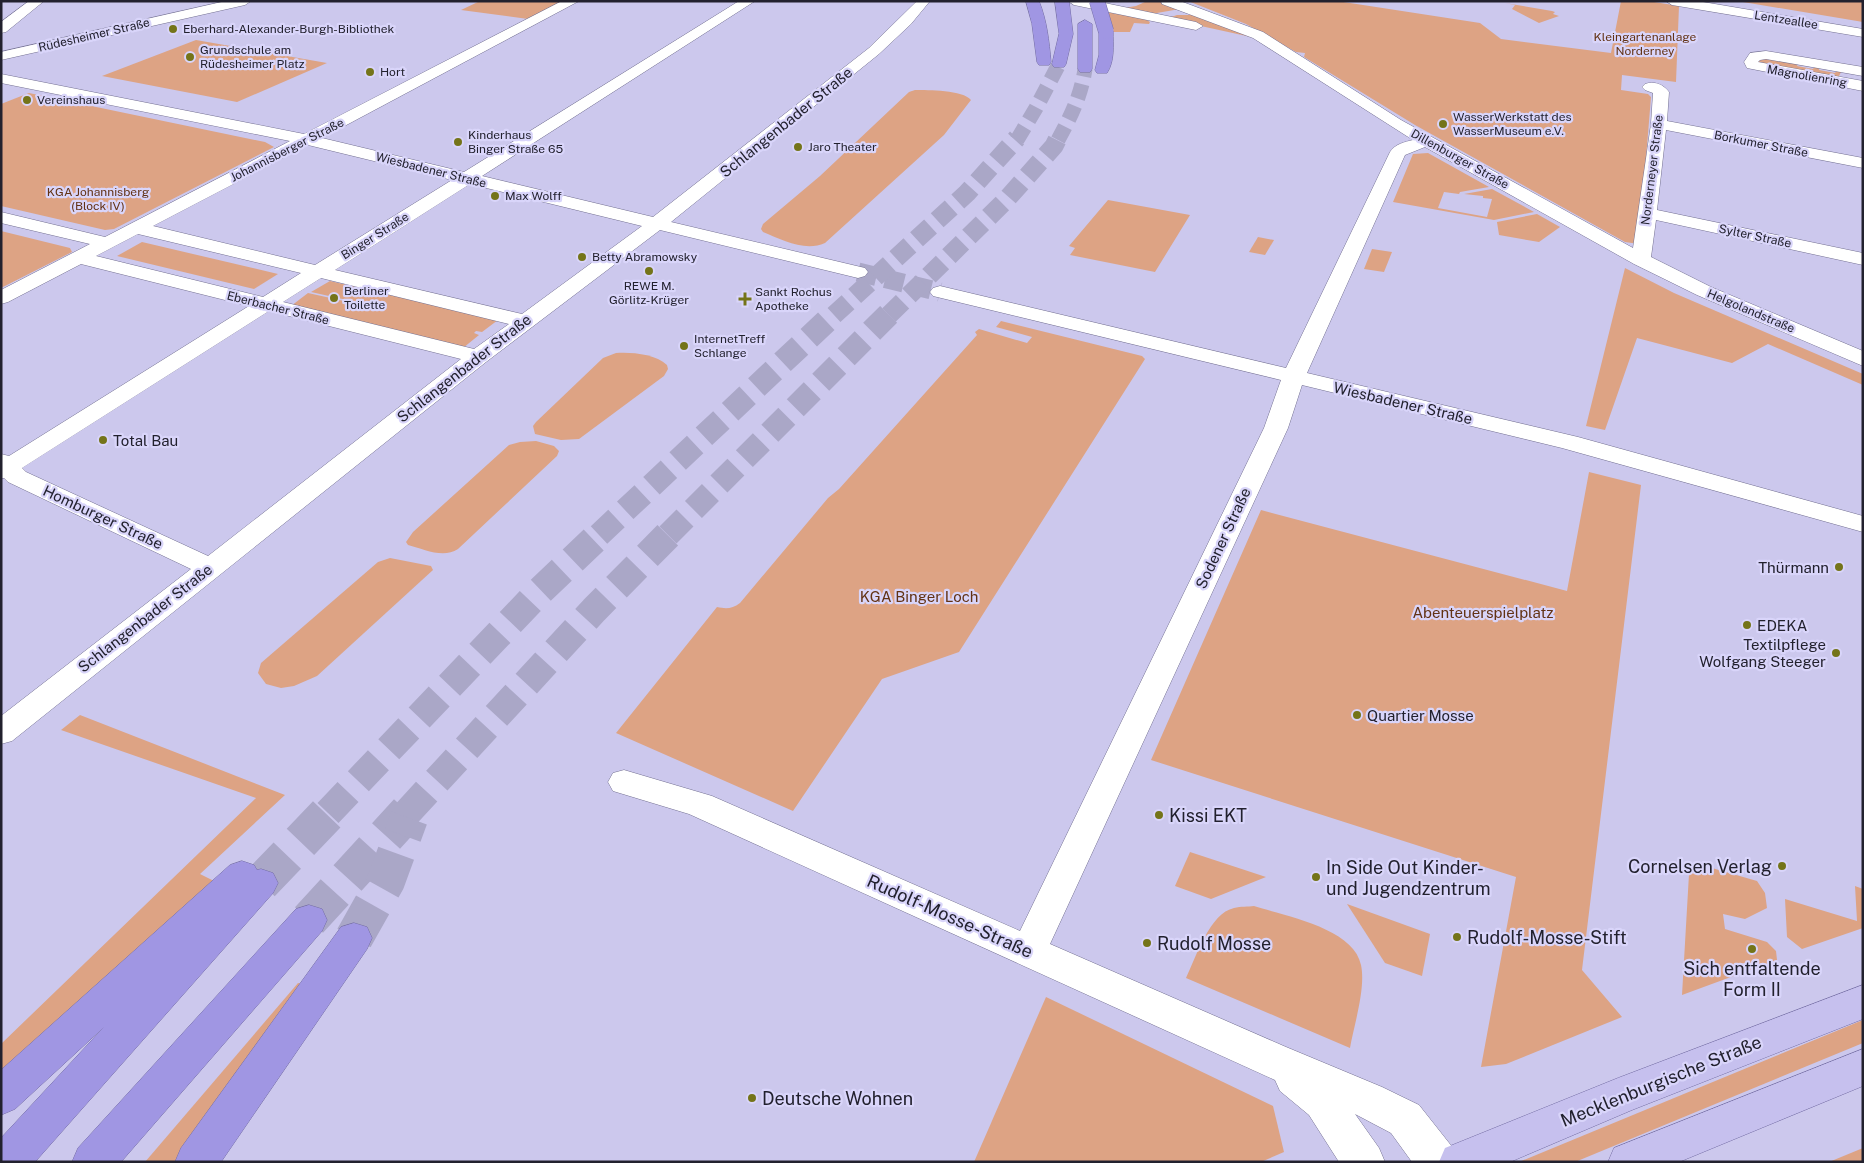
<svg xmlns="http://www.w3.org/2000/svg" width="1864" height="1163" font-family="'Public Sans',sans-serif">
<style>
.green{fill:#dda384}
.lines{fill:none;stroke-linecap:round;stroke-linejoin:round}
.minor-tunnel{stroke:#aaa7c7;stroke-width:19;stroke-dasharray:19 9;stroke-linecap:butt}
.highway-tunnel-far4{stroke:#aaa7c7;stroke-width:15;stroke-dasharray:15 8;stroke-linecap:butt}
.highway-tunnel-far3{stroke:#aaa7c7;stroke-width:19;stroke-dasharray:19 9;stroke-linecap:butt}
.highway-tunnel-far2{stroke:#aaa7c7;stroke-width:24;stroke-dasharray:24 12;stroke-linecap:butt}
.highway-tunnel-far1{stroke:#aaa7c7;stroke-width:29;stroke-dasharray:29 15;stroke-linecap:butt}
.highway-tunnel{stroke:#aaa7c7;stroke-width:38;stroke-dasharray:38 19;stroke-linecap:butt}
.minor-casing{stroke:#747192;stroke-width:1}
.major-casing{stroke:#746da4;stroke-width:1}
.highway-casing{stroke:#746da4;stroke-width:1}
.minor{fill:#fff;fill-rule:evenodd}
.major{fill:#c6c0ee;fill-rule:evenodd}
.highway{fill:#a096e3;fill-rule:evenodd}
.highway-bridge-casing{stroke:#746da4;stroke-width:16;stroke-linecap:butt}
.highway-bridge{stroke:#a096e3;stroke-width:15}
.poi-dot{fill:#747419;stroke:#d9d5fa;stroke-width:2}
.labels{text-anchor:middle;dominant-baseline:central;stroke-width:4.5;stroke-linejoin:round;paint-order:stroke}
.far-street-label{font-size:12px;fill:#22212e;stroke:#d9d5fa}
.far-poi-label{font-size:12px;fill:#22212e;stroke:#d9d5fa;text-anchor:start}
.far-park-label{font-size:12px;fill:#623214;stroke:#d9d5fa}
.street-label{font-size:15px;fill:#22212e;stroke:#d9d5fa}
.poi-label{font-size:15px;fill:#22212e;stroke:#d9d5fa;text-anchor:start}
.park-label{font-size:15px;fill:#623214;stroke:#d9d5fa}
.near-poi-label{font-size:18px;fill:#22212e;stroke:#d9d5fa;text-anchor:start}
.near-street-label{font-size:18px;fill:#22212e;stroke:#d9d5fa}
</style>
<rect width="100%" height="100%" fill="#ccc8ed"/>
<g class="green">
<path d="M 480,1 L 563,1 L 528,19 L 461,10 Z"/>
<path d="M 1147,1 L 1161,1 L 1180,9 L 1151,14 L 1124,8 L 1136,6 Z"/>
<path d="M 1188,1 L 1337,1 L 1480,23 L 1501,39 L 1611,53 L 1621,1 L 1648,1 L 1679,6 L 1676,82 L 1622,75 L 1621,90 L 1648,94 L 1651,97 L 1639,244 L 1625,242 L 1415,125 L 1304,57 L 1305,53 L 1296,52 L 1246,24 Z"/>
<path d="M 1737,1 L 1863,1 L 1863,22 Z"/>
<path d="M 1505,3 L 1552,11 L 1555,12 L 1553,14 L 1559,16 L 1539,23 L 1512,9 L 1515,5 Z"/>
<path d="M 1107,12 L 1145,19 L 1150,22 L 1149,24 L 1134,23 L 1130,32 L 1112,32 Z"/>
<path d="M 1177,15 L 1197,15 L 1251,37 L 1178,21 L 1171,17 Z"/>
<path d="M 196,40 L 327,63 L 237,102 L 102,76 Z"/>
<path d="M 1763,58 L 1799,63 L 1797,66 L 1813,69 L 1815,66 L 1820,66 L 1819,70 L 1835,73 L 1837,70 L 1842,70 L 1837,80 L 1757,63 Z"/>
<path d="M 915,90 C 928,90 963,90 971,100 L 944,135 L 825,243 C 805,252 782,240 763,232 L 761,229 L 763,224 L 820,176 L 909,92 Z"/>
<path d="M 29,93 L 265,142 L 274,147 L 114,229 L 105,230 L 1,206 L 1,104 Z"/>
<path d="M 1428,153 L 1489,187 L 1460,192 L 1459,194 L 1444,192 L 1438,208 L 1487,217 L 1492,199 L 1483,198 L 1483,196 L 1464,194 L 1492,189 L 1534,212 L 1494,220 L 1393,202 L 1413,154 Z"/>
<path d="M 1108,200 L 1190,215 L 1155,272 L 1070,255 L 1075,248 L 1069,246 Z"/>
<path d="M 1537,214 L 1560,227 L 1539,242 L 1499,235 L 1497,222 Z"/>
<path d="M 1,231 L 70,248 L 72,252 L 1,288 Z"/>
<path d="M 1258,237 L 1274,240 L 1265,255 L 1249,252 Z"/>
<path d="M 142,242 L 278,274 L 254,289 L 117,256 Z"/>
<path d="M 1372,249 L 1392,252 L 1384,272 L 1364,269 Z"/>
<path d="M 1625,268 L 1674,293 L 1863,374 L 1863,385 L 1768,344 L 1732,363 L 1637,338 L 1605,430 L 1586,426 Z"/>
<path d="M 330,281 L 498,320 L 482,332 L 476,331 L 474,333 L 479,335 L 463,348 L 291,306 L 308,293 L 353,303 L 356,302 L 311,292 Z"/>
<path d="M 1001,321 L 1142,356 L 1145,359 L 959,652 L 882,679 L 793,811 L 616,733 L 717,607 C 726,609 732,609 740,603 L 828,498 L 839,489 L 977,335 L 975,332 L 979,329 L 1027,343 L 1032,337 L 996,327 Z"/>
<path d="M 616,353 C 632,352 655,354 667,365 L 668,369 L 664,376 L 579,439 L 561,440 L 535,434 L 533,426 L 536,422 L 603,358 Z"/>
<path d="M 536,441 L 554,446 L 559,451 L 557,456 L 458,549 C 443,559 424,549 408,545 L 406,542 L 413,532 L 509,445 L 520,442 Z"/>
<path d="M 1589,472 L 1641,485 L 1582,970 L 1622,1017 L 1506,1064 L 1481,1067 L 1516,877 L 1151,760 L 1261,510 L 1567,591 Z"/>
<path d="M 390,558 L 426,565 L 431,566 L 433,570 L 317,676 L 294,686 L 281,688 L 266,684 L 258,673 L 261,663 L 378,562 Z"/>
<path d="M 80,715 L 285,795 L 200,874 L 216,882 L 1,1079 L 1,1044 L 256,798 L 61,730 Z"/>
<path d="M 1190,852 L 1266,877 L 1211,899 L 1175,886 Z"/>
<path d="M 1712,868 L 1757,881 L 1765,893 L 1767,908 L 1745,919 L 1723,914 L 1725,929 L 1767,942 L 1776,951 L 1777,960 L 1682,995 L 1689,874 Z"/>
<path d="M 1855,886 L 1863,889 L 1863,928 L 1802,949 L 1787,937 L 1785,899 L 1857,921 Z"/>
<path d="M 1347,904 L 1430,934 L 1422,976 L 1385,963 Z"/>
<path d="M 1254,906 C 1285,916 1354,928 1361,965 C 1366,988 1354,1025 1350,1048 L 1186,978 C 1196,957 1210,913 1234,908 C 1241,906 1248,907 1254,906 Z"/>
<path d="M 298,983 L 302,984 L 181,1162 L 145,1162 Z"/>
<path d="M 1046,997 L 1273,1106 L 1284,1152 L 1261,1162 L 974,1162 Z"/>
<path d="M 1863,1020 L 1863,1043 L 1575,1162 L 1519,1162 Z"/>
<path d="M 1863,1148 L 1863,1162 L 1829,1162 Z"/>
</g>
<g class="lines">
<path class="minor-tunnel" d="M 858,272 L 940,292"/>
<g class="highway-tunnel-far4">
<path d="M 1017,140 L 1036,108 L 1059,64"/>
<path d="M 1058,140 C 1071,116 1081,96 1085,69"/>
</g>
<g class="highway-tunnel-far3">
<path d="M 834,315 L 967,193 L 1017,138"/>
<path d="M 889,315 L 1006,200 L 1054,146 L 1058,138"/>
</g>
<g class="highway-tunnel-far2">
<path d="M 599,535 L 835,313"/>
<path d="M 668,535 L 890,313"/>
</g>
<g class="highway-tunnel-far1">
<path d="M 328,813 L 538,593 L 600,534"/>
<path d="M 407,813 L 594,610 L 669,534"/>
</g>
<g class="highway-tunnel">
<path d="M 261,883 L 329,812"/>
<path d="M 309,920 L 408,812"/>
<path d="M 354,938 L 386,881 L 409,818"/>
</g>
<g class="minor-casing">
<g id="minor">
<path d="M 29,1 L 44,1 L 6,32 L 1,33 L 1,22 Z"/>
<path d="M 226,1 L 251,1 L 245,5 L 1,60 L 1,52 Z"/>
<path d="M 562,1 L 579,1 L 322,138 L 464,172 L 739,1 L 755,1 L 482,176 L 653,217 L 869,48 L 917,1 L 930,1 L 911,24 L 879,54 L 671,222 L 865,268 L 868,272 L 865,276 L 858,278 L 660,230 L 486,362 L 12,741 L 1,744 L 1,716 L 191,569 L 8,482 L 4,478 L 1,478 L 1,454 L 9,456 L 249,306 L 81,264 L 8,302 L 1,304 L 1,290 L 90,244 L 1,223 L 1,212 L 105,237 L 290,141 L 1,83 L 1,74 L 304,134 ZM 308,145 L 452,180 L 315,265 L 153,226 ZM 470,184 L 642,226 L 522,314 L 335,270 ZM 138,234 L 301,273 L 263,297 L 96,256 ZM 321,278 L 509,324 L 474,349 L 283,302 ZM 269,311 L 461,359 L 208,556 L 26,472 L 22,468 Z"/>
<path d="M 1068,1 L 1095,1 L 1196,22 L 1203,26 L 1196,30 L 1074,5 Z"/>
<path d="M 1161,1 L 1180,1 L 1263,32 L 1401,120 L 1633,248 L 1651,124 L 1653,93 L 1645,90 L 1642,87 L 1645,84 C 1654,81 1663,84 1669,92 L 1667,121 L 1863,158 L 1863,168 L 1666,130 L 1657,210 L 1863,253 L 1863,265 L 1656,220 L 1651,257 L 1711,287 L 1863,351 L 1863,366 L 1697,295 L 1634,264 L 1425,147 L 1405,155 L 1307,373 L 1578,437 L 1863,516 L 1863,532 L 1562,448 L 1302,385 L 1288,428 L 1050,944 L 1286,1047 L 1382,1087 L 1419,1105 L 1453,1148 L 1459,1162 L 1412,1162 L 1391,1133 L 1355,1114 L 1379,1148 L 1385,1162 L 1339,1162 L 1309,1115 L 1280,1091 L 1275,1080 L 689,814 L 613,791 L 608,782 L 613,773 L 624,770 L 712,796 L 1020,931 L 1264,428 L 1281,380 L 933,296 L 930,292 L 933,288 L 940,286 L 1286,368 L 1390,152 C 1395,144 1405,142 1413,140 L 1253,38 L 1162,4 Z"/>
<path d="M 1666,1 L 1697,1 L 1863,29 L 1863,37 L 1672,5 Z"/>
<path d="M 1766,51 L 1863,67 L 1863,76 L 1766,59 L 1760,60 L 1758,62 L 1863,81 L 1863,91 L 1747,68 L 1744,62 L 1750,53 Z"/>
</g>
</g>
<g class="major-casing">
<g id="major">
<path d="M 1863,985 L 1863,1019 L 1632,1110 L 1510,1162 L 1439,1162 L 1445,1148 L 1618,1078 Z"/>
<path d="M 1863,1049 L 1863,1086 L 1679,1162 L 1608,1162 L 1614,1148 Z"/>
</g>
</g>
<g class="highway-casing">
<g id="highway">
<path d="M 1026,1 L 1039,1 C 1047,21 1049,41 1051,62 L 1049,65 L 1039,65 L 1037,62 L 1032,24 Z"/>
<path d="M 1055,1 L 1069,1 L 1073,34 L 1066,64 L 1064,67 L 1054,67 L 1052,64 L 1059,34 Z"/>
<path d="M 1085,20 L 1092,24 L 1092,69 L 1090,72 L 1080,72 L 1078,69 L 1078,24 Z"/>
<path d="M 1106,27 L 1113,31 C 1113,45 1115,61 1107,73 L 1097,73 L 1095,70 L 1099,55 L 1099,31 Z"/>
<path d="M 242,861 L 254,865 L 257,870 L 261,869 L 273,873 L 278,883 L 273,893 L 35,1162 L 1,1162 L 1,1138 L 104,1027 L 15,1109 L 1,1115 L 1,1070 L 230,865 Z"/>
<path d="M 309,905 L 322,909 L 327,920 L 322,931 L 121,1162 L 72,1162 L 78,1148 L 296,909 Z"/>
<path d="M 354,923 L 367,927 L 372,938 L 367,949 L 221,1162 L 175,1162 L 181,1148 L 341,927 Z"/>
</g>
</g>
<use href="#minor" class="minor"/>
<use href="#major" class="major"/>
<use href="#highway" class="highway"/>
<g class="highway-bridge-casing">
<path id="highway-bridge" d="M 1097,1 L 1106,31"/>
</g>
<use href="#highway-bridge" class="highway-bridge"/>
</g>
<g class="poi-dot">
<circle cx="173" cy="29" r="5"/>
<circle cx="190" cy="57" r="5"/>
<circle cx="370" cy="72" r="5"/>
<circle cx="27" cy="100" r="5"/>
<circle cx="1443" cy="124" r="5"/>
<circle cx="458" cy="142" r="5"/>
<circle cx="798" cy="147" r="5"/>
<circle cx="495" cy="196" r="5"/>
<circle cx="582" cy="257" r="5"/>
<circle cx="649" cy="271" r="5"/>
<circle cx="334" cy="298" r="5"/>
<path d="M742.5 291.5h5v5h5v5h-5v5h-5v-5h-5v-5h5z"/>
<circle cx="684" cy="346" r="5"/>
<circle cx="103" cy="440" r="5"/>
<circle cx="1839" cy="567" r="5"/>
<circle cx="1747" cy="625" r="5"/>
<circle cx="1836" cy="653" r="5"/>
<circle cx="1357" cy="715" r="5"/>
<circle cx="1159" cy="815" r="5"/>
<circle cx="1782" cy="866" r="5"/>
<circle cx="1316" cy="877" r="5"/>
<circle cx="1457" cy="937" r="5"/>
<circle cx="1147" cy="943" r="5"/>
<circle cx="1752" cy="949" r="5"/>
<circle cx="752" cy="1098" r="5"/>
</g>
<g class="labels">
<g class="far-street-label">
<text transform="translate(1786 20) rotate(9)">Lentzeallee</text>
<text transform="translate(94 35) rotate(-13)">Rüdesheimer Straße</text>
<text transform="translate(1807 76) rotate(10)">Magnolienring</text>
<text transform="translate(1761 144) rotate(11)">Borkumer Straße</text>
<text transform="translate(287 150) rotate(-27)">Johannisberger Straße</text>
<text transform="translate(1460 159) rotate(29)">Dillenburger Straße</text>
<text transform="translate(431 170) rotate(14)">Wiesbadener Straße</text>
<text transform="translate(1652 170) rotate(-83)">Norderneyer Straße</text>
<text transform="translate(375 236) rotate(-32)">Binger Straße</text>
<text transform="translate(1755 236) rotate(12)">Sylter Straße</text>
<text transform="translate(278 308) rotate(14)">Eberbacher Straße</text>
<text transform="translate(1751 311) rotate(23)">Helgolandstraße</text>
</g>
<g class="far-poi-label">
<text x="183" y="29">Eberhard-Alexander-Burgh-Bibliothek</text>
<text x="200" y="50">Grundschule am<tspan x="200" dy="14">Rüdesheimer Platz</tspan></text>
<text x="380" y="72">Hort</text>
<text x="37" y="100">Vereinshaus</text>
<text x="1453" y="117">WasserWerkstatt des<tspan x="1453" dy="14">WasserMuseum e.V.</tspan></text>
<text x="468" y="135">Kinderhaus<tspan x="468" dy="14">Binger Straße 65</tspan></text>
<text x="808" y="147">Jaro Theater</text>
<text x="505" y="196">Max Wolff</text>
<text x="592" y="257">Betty Abramowsky</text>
<text x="649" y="286" text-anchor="middle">REWE M.<tspan x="649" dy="14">Görlitz-Krüger</tspan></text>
<text x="344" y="291">Berliner<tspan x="344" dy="14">Toilette</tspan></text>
<text x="755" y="292">Sankt Rochus<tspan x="755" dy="14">Apotheke</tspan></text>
<text x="694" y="339">InternetTreff<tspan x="694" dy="14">Schlange</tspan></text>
</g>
<g class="far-park-label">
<text x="1645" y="37">Kleingartenanlage<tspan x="1645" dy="14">Norderney</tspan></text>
<text x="98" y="192">KGA Johannisberg<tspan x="98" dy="14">(Block IV)</tspan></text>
</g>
<g class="street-label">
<text transform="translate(786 122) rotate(-39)">Schlangenbader Straße</text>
<text transform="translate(464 368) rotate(-38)">Schlangenbader Straße</text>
<text transform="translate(1403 403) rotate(13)">Wiesbadener Straße</text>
<text transform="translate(103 517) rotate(25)">Homburger Straße</text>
<text transform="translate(1223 538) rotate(-65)">Sodener Straße</text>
<text transform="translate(145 618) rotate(-38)">Schlangenbader Straße</text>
</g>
<g class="poi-label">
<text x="113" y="440">Total Bau</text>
<text x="1829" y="567" text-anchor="end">Thürmann</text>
<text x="1757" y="625">EDEKA</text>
<text x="1826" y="644" text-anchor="end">Textilpflege<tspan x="1826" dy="17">Wolfgang Steeger</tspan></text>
<text x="1367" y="715">Quartier Mosse</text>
</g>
<g class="park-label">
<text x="919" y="596">KGA Binger Loch</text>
<text x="1483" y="612">Abenteuerspielplatz</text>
</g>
<g class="near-poi-label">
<text x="1169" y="815">Kissi EKT</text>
<text x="1772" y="866" text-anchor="end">Cornelsen Verlag</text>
<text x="1326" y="867">In Side Out Kinder-<tspan x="1326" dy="21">und Jugendzentrum</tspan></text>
<text x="1467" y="937">Rudolf-Mosse-Stift</text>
<text x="1157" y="943">Rudolf Mosse</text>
<text x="1752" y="968" text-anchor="middle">Sich entfaltende<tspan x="1752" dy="21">Form II</tspan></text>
<text x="762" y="1098">Deutsche Wohnen</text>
</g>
<g class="near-street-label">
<text transform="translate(950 916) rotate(24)">Rudolf-Mosse-Straße</text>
<text transform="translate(1661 1081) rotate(-22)">Mecklenburgische Straße</text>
</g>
</g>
<rect width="1864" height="1163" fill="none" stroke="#22212e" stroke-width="5"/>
</svg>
